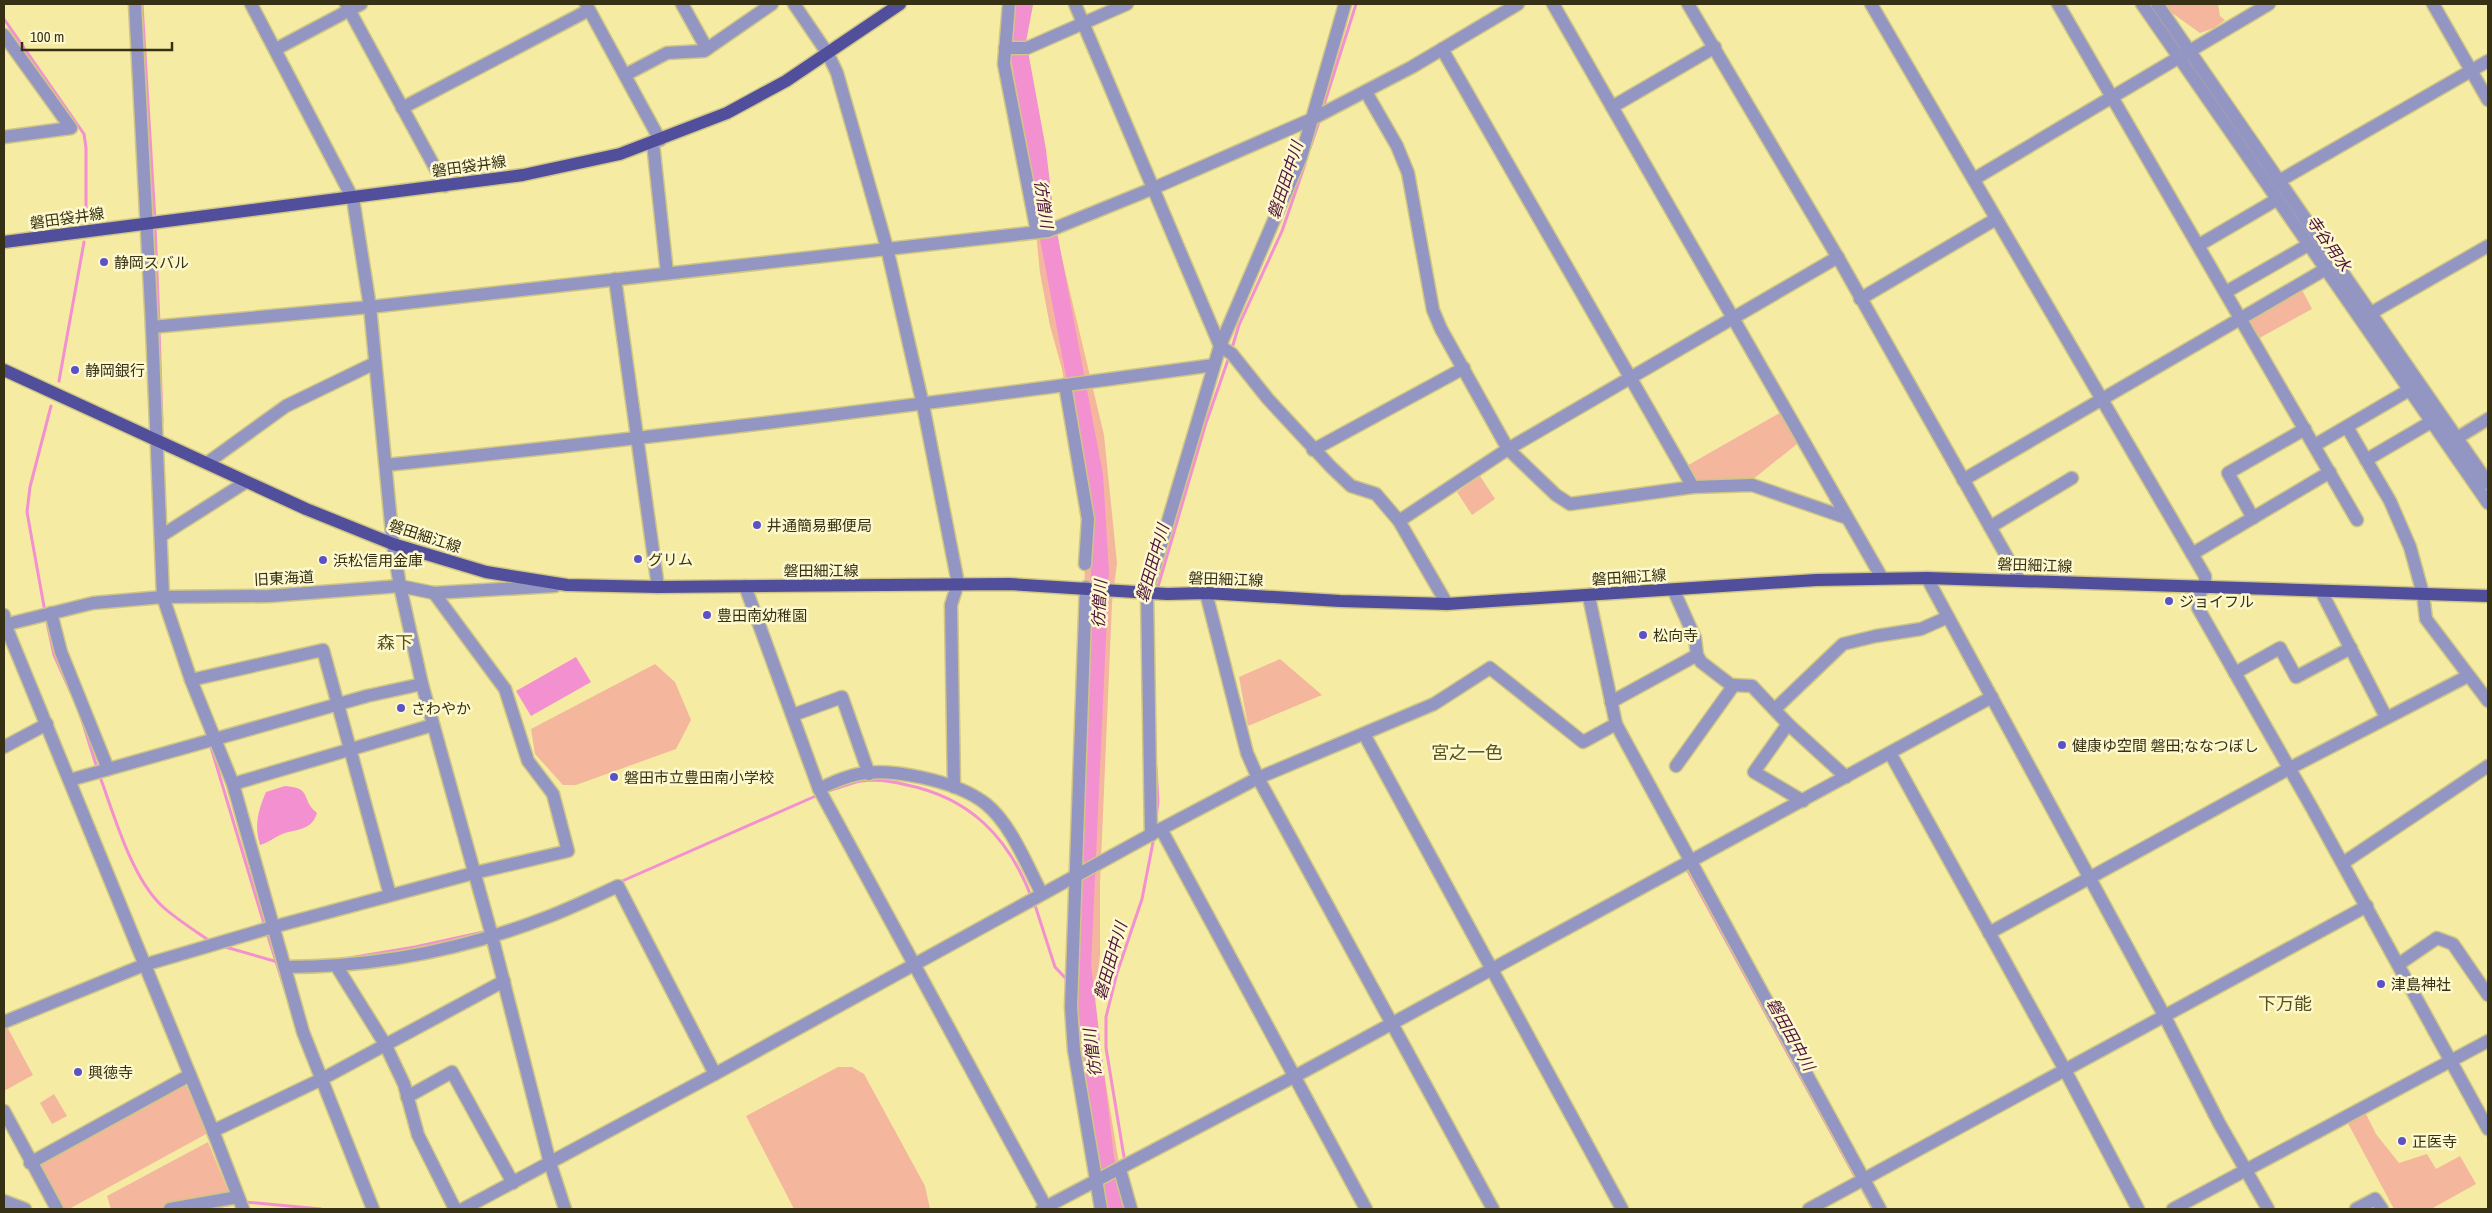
<svg xmlns="http://www.w3.org/2000/svg" width="2492" height="1213" font-family="'Archivo Narrow','Noto Sans JP',sans-serif">
<style>
.green{fill:#f5b69e}
.water{fill:#f390d0}
.lines{fill:none;stroke-linecap:round;stroke-linejoin:round}
.stream{stroke:#f390d0;stroke-width:3}
.river{stroke:#f390d0;stroke-width:18}
.minor-casing{stroke:#cfc686;stroke-width:15}
.major-casing{stroke:#cfc686;stroke-width:15}
.minor{stroke:#9396c2;stroke-width:12}
.major{stroke:#514f9c;stroke-width:12}
.poi-dot{fill:#5b52ca;stroke:#fdf8cd;stroke-width:2}
.labels{text-anchor:middle;dominant-baseline:central;stroke-width:5;stroke-linejoin:round;paint-order:stroke}
.street-label{font-size:15px;fill:#363114;stroke:#fdf8cd}
.poi-label{font-size:15px;fill:#363114;stroke:#fdf8cd;text-anchor:start}
.water-label{font-size:16px;font-style:italic;fill:#4d113c;stroke:#fdf8cd}
.quarter-label{font-size:18px;fill:#585019;stroke:#fdf8cd}
</style>
<rect width="100%" height="100%" fill="#f5eba2"/>
<g class="green">
<path d="M 1013,4 L 1026,4 L 1021,17 L 1027,48 L 1034,141 L 1045,172 L 1054,225 L 1104,435 L 1117,563 L 1112,603 L 1100,884 L 1100,954 L 1094,1011 L 1120,1170 L 1131,1209 L 1106,1209 L 1074,1040 L 1085,559 L 1088,519 L 1062,369 L 1050,326 L 1040,273 L 1035,223 L 1005,56 Z"/>
<path d="M 2165,4 L 2218,4 L 2220,16 L 2225,20 L 2214,28 L 2200,33 L 2165,8 Z"/>
<path d="M 2301,288 L 2312,309 L 2254,341 L 2242,320 Z"/>
<path d="M 1785,410 L 1797,444 L 1747,484 L 1693,487 L 1683,468 Z"/>
<path d="M 1480,476 L 1495,499 L 1472,515 L 1457,492 Z"/>
<path d="M 1280,659 L 1322,695 L 1248,726 L 1239,677 Z"/>
<path d="M 655,664 L 675,682 L 691,720 L 676,749 L 576,785 L 563,785 L 535,754 L 531,729 Z"/>
<path d="M 6,1025 L 33,1075 L 4,1091 L 4,1026 Z"/>
<path d="M 838,1067 L 852,1067 L 864,1074 L 925,1186 L 930,1209 L 794,1209 L 746,1116 Z"/>
<path d="M 183,1079 L 208,1133 L 69,1209 L 57,1209 L 30,1163 Z"/>
<path d="M 54,1094 L 67,1116 L 52,1124 L 40,1103 Z"/>
<path d="M 2363,1108 L 2376,1134 L 2399,1163 L 2427,1154 L 2436,1169 L 2460,1156 L 2476,1184 L 2431,1209 L 2394,1209 L 2345,1118 Z"/>
<path d="M 208,1142 L 231,1198 L 170,1209 L 111,1209 L 107,1196 Z"/>
</g>
<g class="water">
<path d="M 576,657 L 591,682 L 531,716 L 516,691 Z"/>
<path d="M 285,786 C 313,788 300,799 317,813 C 311,833 293,828 278,836 C 272,839 267,843 260,845 C 254,826 258,810 266,792 Z"/>
</g>
<g class="lines">
<g class="stream">
<path d="M 142,4 L 155,220"/>
<path d="M 4,19 L 84,134 L 86,148 L 86,221"/>
<path d="M 1323,108 L 1356,4"/>
<path d="M 1310,148 L 1320,119"/>
<path d="M 155,226 L 159,323"/>
<path d="M 159,329 L 162,422"/>
<path d="M 1232,348 L 1239,325 L 1282,231 L 1305,164"/>
<path d="M 59,381 L 84,242"/>
<path d="M 1157,590 L 1205,426 L 1229,357"/>
<path d="M 45,612 L 27,512 L 30,487 L 51,406"/>
<path d="M 46,618 L 54,655 L 71,693"/>
<path d="M 81,717 L 97,768"/>
<path d="M 210,744 L 265,927"/>
<path d="M 1156,767 L 1158,802 L 1156,818"/>
<path d="M 99,774 C 114,814 131,877 162,906 C 176,919 194,930 210,941"/>
<path d="M 828,791 C 839,788 850,783 861,781 C 876,779 892,781 907,785 C 970,798 1008,837 1031,896"/>
<path d="M 1688,871 L 1857,1180"/>
<path d="M 620,882 L 818,795"/>
<path d="M 1034,902 L 1055,967 L 1069,982"/>
<path d="M 267,933 L 287,996"/>
<path d="M 222,946 L 281,963"/>
<path d="M 349,958 L 415,947 L 488,931"/>
<path d="M 1075,984 L 1085,989"/>
<path d="M 1125,1163 L 1106,1048 L 1106,1017 L 1117,973 L 1142,899 L 1154,837"/>
<path d="M 1860,1185 L 1873,1209"/>
<path d="M 245,1202 L 321,1209"/>
<path d="M 205,1209 L 239,1203"/>
</g>
<path class="river" d="M 1024,4 L 1017,41 L 1037,150 L 1045,217 L 1094,475 L 1100,571 L 1082,965 L 1105,1157 L 1115,1209"/>
<g class="minor-casing">
<g id="minor">
<path d="M 135,4 L 152,327 L 163,597 L 191,680 L 233,784 L 303,1032 L 373,1209"/>
<path d="M 251,4 L 353,199 L 370,307 L 393,544 L 400,586 L 422,684 L 492,936 L 550,1163 L 565,1209"/>
<path d="M 346,4 L 445,186"/>
<path d="M 586,4 L 660,140"/>
<path d="M 682,4 L 707,49"/>
<path d="M 794,4 L 828,54 L 837,73 L 887,248 L 923,405 L 958,583 L 951,605 L 954,787"/>
<path d="M 1009,4 L 1004,64 L 1037,232"/>
<path d="M 1075,4 L 1220,346 L 1232,354 L 1268,399 L 1331,467 L 1351,486 L 1376,494 L 1399,521 L 1447,604"/>
<path d="M 1553,4 L 1882,578"/>
<path d="M 1688,4 L 1840,261 L 2020,580"/>
<path d="M 1871,4 L 2205,576 L 2205,588"/>
<path d="M 2058,4 L 2357,520"/>
<path d="M 2142,4 L 2488,503"/>
<path d="M 2157,4 L 2488,483"/>
<path d="M 2433,4 L 2488,100"/>
<path d="M 4,35 L 71,128 L 4,137"/>
<path d="M 1005,48 L 1027,48 L 1127,4"/>
<path d="M 276,49 L 361,4"/>
<path d="M 1442,49 L 1693,487"/>
<path d="M 625,75 L 667,53 L 704,51 L 772,4"/>
<path d="M 1366,92 L 1397,146 L 1408,173 L 1433,310 L 1441,329 L 1508,449 L 1556,495 L 1570,504 L 1693,487 L 1752,485 L 1847,518"/>
<path d="M 1612,107 L 1715,47"/>
<path d="M 402,108 L 589,10"/>
<path d="M 653,143 L 667,273"/>
<path d="M 1974,179 L 2269,4"/>
<path d="M 2279,181 L 2488,61"/>
<path d="M 2199,245 L 2276,200"/>
<path d="M 615,279 L 658,587"/>
<path d="M 2226,292 L 2308,245"/>
<path d="M 1860,299 L 1996,219"/>
<path d="M 2371,313 L 2488,246"/>
<path d="M 152,327 L 370,307 L 1048,231 L 1154,188 L 1312,119 L 1412,67 L 1518,4"/>
<path d="M 1065,385 L 1088,519 L 1085,564"/>
<path d="M 2347,427 L 2390,501 L 2410,547 L 2423,594 L 2426,619 L 2488,701"/>
<path d="M 2457,438 L 2488,419"/>
<path d="M 2315,445 L 2416,386"/>
<path d="M 1313,450 L 1464,368"/>
<path d="M 2366,460 L 2431,422"/>
<path d="M 207,463 L 286,406 L 375,363"/>
<path d="M 386,465 C 663,437 938,403 1214,365"/>
<path d="M 1963,480 L 2331,266"/>
<path d="M 2253,518 L 2228,473 L 2305,429"/>
<path d="M 1399,521 L 1508,449 L 1838,257"/>
<path d="M 1990,527 L 2072,478"/>
<path d="M 161,536 L 246,482"/>
<path d="M 2192,554 L 2330,472"/>
<path d="M 1927,578 L 2164,1015 L 2219,1123 L 2268,1209"/>
<path d="M 745,586 L 819,789 L 1047,1209"/>
<path d="M 1086,587 L 1071,1007 L 1074,1050 L 1101,1209"/>
<path d="M 2201,588 L 2198,608 L 2312,808 L 2488,1129"/>
<path d="M 1674,591 L 1695,638 L 1697,655 L 1701,662 L 1731,685 L 1752,686 L 1788,724 L 1846,777"/>
<path d="M 2321,591 L 2386,717"/>
<path d="M 1206,593 L 1247,753 L 1258,778 L 1493,1209"/>
<path d="M 1589,597 L 1616,724 L 1880,1209"/>
<path d="M 51,613 L 61,652 L 108,769"/>
<path d="M 4,615 L 5,624 L 213,1131 L 243,1209"/>
<path d="M 4,625 L 93,603 L 163,597 L 269,596 L 400,586 L 434,593 L 555,586"/>
<path d="M 2235,673 L 2280,648 L 2296,677 L 2351,648"/>
<path d="M 191,680 L 323,650 L 390,895"/>
<path d="M 1611,702 L 1697,655"/>
<path d="M 1775,709 L 1843,644 L 1876,636 L 1921,629 L 1948,617"/>
<path d="M 793,715 L 842,697 L 869,774"/>
<path d="M 1788,724 L 1754,772 L 1803,801"/>
<path d="M 1364,734 L 1622,1209"/>
<path d="M 4,747 L 47,724"/>
<path d="M 1890,753 L 2065,1070 L 2138,1209"/>
<path d="M 1676,766 L 1734,685"/>
<path d="M 70,780 L 367,696 L 422,684"/>
<path d="M 233,784 L 433,725"/>
<path d="M 819,789 C 829,784 840,779 851,776 C 886,765 957,781 986,804 C 1011,824 1027,866 1042,894"/>
<path d="M 1161,829 L 1366,1209"/>
<path d="M 1151,835 L 1147,592 L 1220,346 L 1301,157 L 1345,4"/>
<path d="M 2343,863 L 2488,766"/>
<path d="M 1989,933 L 2290,768 L 2468,676"/>
<path d="M 2399,964 L 2437,938 L 2453,944 L 2488,995"/>
<path d="M 285,967 C 373,967 462,950 545,918 C 569,909 594,897 618,886 L 715,1074"/>
<path d="M 337,967 L 385,1044 L 404,1084 L 418,1135 L 455,1209"/>
<path d="M 4,1022 L 144,965 L 273,927 L 474,873 L 568,851 L 553,794 L 528,761 L 505,689 L 434,593"/>
<path d="M 407,1097 L 452,1072 L 513,1183"/>
<path d="M 4,1111 L 57,1209"/>
<path d="M 213,1131 L 322,1079 L 504,981"/>
<path d="M 30,1163 L 190,1075"/>
<path d="M 1120,1170 L 1131,1209"/>
<path d="M 4,1201 L 25,1209"/>
<path d="M 170,1209 L 238,1197"/>
<path d="M 463,1209 L 715,1074 L 1161,829 L 1258,778 L 1434,704 L 1490,668 L 1583,742 L 1616,724"/>
<path d="M 1042,1209 L 1301,1073 L 1992,697"/>
<path d="M 1809,1209 L 2367,906"/>
<path d="M 2173,1209 L 2488,1041"/>
<path d="M 2356,1209 L 2375,1199 L 2382,1209"/>
</g>
</g>
<g class="major-casing">
<g id="major">
<path d="M 4,242 L 523,175 L 620,154 L 727,113 L 786,81 L 900,4"/>
<path d="M 4,370 L 306,509 L 393,544 L 486,572 L 567,585 L 658,587 L 1009,584 L 1167,594 L 1206,593 L 1340,601 L 1447,604 L 1816,580 L 1927,578 L 2488,596"/>
</g>
</g>
<use href="#minor" class="minor"/>
<use href="#major" class="major"/>
</g>
<g class="poi-dot">
<circle cx="104" cy="262" r="5"/>
<circle cx="75" cy="370" r="5"/>
<circle cx="757" cy="525" r="5"/>
<circle cx="638" cy="559" r="5"/>
<circle cx="323" cy="560" r="5"/>
<circle cx="2169" cy="601" r="5"/>
<circle cx="707" cy="615" r="5"/>
<circle cx="1643" cy="635" r="5"/>
<circle cx="401" cy="708" r="5"/>
<circle cx="2062" cy="745" r="5"/>
<circle cx="614" cy="777" r="5"/>
<circle cx="2381" cy="984" r="5"/>
<circle cx="78" cy="1072" r="5"/>
<circle cx="2402" cy="1141" r="5"/>
</g>
<g class="labels">
<g class="street-label">
<text transform="translate(469 166) rotate(-8)">磐田袋井線</text>
<text transform="translate(67 218) rotate(-8)">磐田袋井線</text>
<text transform="translate(425 536) rotate(18)">磐田細江線</text>
<text transform="translate(2035 565) rotate(2)">磐田細江線</text>
<text x="821" y="570">磐田細江線</text>
<text transform="translate(1629 577) rotate(-4)">磐田細江線</text>
<text transform="translate(284 578) rotate(-3)">旧東海道</text>
<text transform="translate(1226 579) rotate(2)">磐田細江線</text>
</g>
<g class="poi-label">
<text x="114" y="262">静岡スバル</text>
<text x="85" y="370">静岡銀行</text>
<text x="767" y="525">井通簡易郵便局</text>
<text x="648" y="559">グリム</text>
<text x="333" y="560">浜松信用金庫</text>
<text x="2179" y="601">ジョイフル</text>
<text x="717" y="615">豊田南幼稚園</text>
<text x="1653" y="635">松向寺</text>
<text x="411" y="708">さわやか</text>
<text x="2072" y="745">健康ゆ空間 磐田;ななつぼし</text>
<text x="624" y="777">磐田市立豊田南小学校</text>
<text x="2391" y="984">津島神社</text>
<text x="88" y="1072">興徳寺</text>
<text x="2412" y="1141">正医寺</text>
</g>
<g class="water-label">
<text transform="translate(1285 180) rotate(-72)">磐田田中川</text>
<text transform="translate(1044 204) rotate(82)">彷僧川</text>
<text transform="translate(2329 243) rotate(55)">寺谷用水</text>
<text transform="translate(1152 563) rotate(-74)">磐田田中川</text>
<text transform="translate(1099 604) rotate(-87)">彷僧川</text>
<text transform="translate(1110 961) rotate(-74)">磐田田中川</text>
<text transform="translate(1791 1034) rotate(61)">磐田田中川</text>
<text transform="translate(1092 1053) rotate(-97)">彷僧川</text>
</g>
<g class="quarter-label">
<text x="395" y="642">森下</text>
<text x="1467" y="752">宮之一色</text>
<text x="2285" y="1003">下万能</text>
</g>
</g>
<rect width="2492" height="1213" fill="none" stroke="#363114" stroke-width="10"/>
<path d="M22 42v8h150v-8" fill="none" stroke="#363114" stroke-width="2.5"/>
<text x="30" y="42" font-size="15" fill="#363114" stroke="#fdf8cd" stroke-width="4" paint-order="stroke">100 m</text>
</svg>
